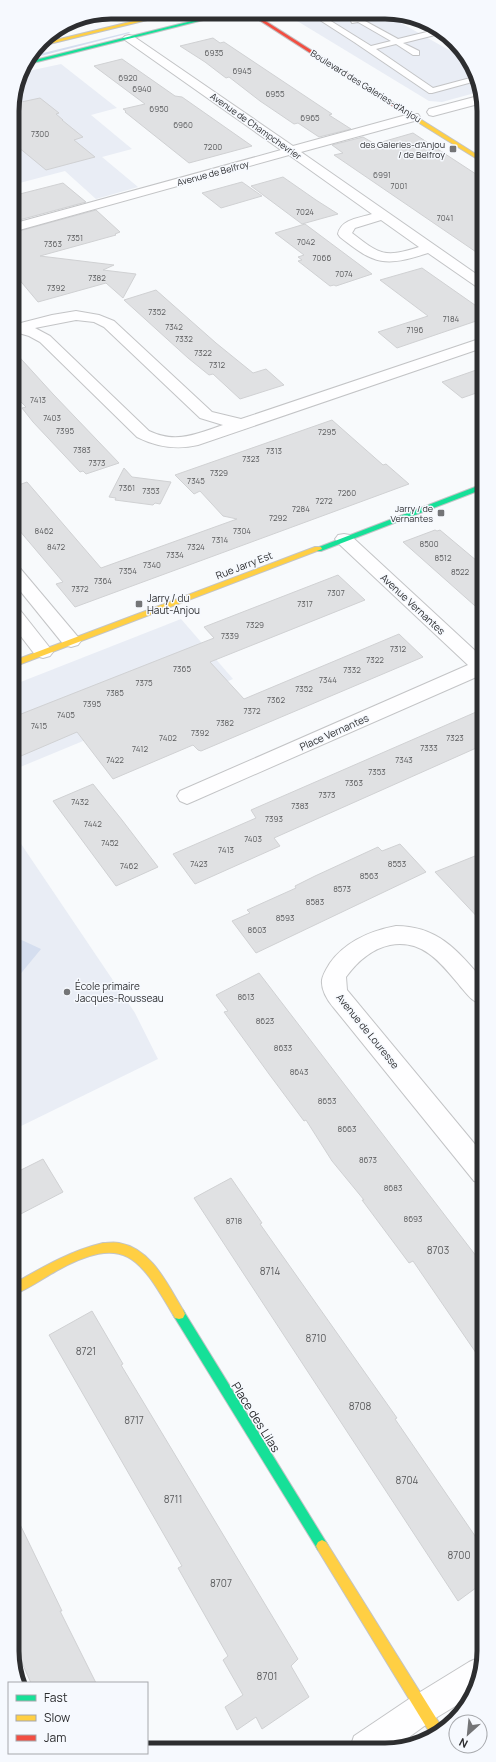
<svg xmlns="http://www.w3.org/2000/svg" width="496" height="1762" font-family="Manrope,sans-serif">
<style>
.built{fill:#e9edf5}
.green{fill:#d5deef}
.building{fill:#e0e1e3;stroke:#d0d1d3}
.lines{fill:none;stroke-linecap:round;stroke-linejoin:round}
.lane-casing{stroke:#c3c4c6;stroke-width:2}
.street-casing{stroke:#c3c4c6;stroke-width:2}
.fast-casing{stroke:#c3c4c6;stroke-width:2}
.slow-casing{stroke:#c3c4c6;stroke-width:2}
.jam-casing{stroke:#c3c4c6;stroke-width:2}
.lane{fill:#fefeff;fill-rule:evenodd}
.street{fill:#fefeff;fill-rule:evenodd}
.fast{fill:#16e098;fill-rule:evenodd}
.slow{fill:#ffcf43;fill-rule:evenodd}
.jam{fill:#f24e42;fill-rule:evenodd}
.poi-dot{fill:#747577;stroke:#f6f9fe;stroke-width:1.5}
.labels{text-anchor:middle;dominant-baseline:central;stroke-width:3;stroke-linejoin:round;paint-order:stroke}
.number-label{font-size:8px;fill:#5b5c5e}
.far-street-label{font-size:9px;fill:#2d2e30;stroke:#f6f9fe}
.far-poi-label{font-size:9px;fill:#2d2e30;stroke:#f6f9fe;text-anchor:end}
.street-label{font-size:10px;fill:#2d2e30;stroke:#f6f9fe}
.poi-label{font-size:10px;fill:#2d2e30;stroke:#f6f9fe;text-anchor:start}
.near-number-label{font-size:10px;fill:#5b5c5e}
.near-street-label{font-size:12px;fill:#2d2e30;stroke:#f6f9fe}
.rim{fill:none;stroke:#2d2e30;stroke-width:5}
</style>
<rect width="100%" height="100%" fill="#f8fafc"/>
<g class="built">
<path d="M 284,13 L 402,14 L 398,18 L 401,23 L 465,59 L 482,91 L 442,102 L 429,101 Z"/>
<path d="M 61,64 L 117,108 L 91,115 L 132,149 L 102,157 L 138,187 L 96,199 L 65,171 L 12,185 L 12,104 L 19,73 Z"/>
<path d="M 181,619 L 233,679 L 13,770 L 13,685 Z"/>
<path d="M 13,832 L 135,1013 L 158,1059 L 13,1130 Z"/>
</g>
<g class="green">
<path d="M 129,32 L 130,33 L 29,59 L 31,56 Z"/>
<path d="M 13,936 L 41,949 L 13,983 Z"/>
</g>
<g class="building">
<path d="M 213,38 L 220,43 L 224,42 L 332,114 L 329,115 L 351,129 L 319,137 L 298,123 L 294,124 L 260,101 L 229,77 L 226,78 L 222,75 L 205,62 L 180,46 Z"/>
<path d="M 122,59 L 175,96 L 182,97 L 252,146 L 189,163 L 125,112 L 126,111 L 123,109 L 145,104 L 94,66 Z"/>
<path d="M 40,98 L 59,113 L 56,114 L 63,120 L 62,120 L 83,137 L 74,140 L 95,157 L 46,170 L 12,142 L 12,104 Z"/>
<path d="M 413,133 L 482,178 L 482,256 L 334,155 L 343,153 L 332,145 L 363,137 L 375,144 Z"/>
<path d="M 283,177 L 316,200 L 338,214 L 302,224 L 251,186 Z"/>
<path d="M 242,182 L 262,196 L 221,208 L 202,193 Z"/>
<path d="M 63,183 L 86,202 L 12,222 L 12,196 Z"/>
<path d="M 96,210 L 120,232 L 115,234 L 116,235 L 40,256 L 114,265 L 103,270 L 136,274 L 123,298 L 106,283 L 38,302 L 12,271 L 12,233 Z"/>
<path d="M 305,224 L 372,274 L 336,286 L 334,285 L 330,286 L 298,261 L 302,260 L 298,257 L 304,255 L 275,233 Z"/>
<path d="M 422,268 L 482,310 L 482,319 L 397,348 L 378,332 L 428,316 L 380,280 Z"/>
<path d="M 156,290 L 216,343 L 253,373 L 266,369 L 284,385 L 240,399 L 213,374 L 209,375 L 188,358 L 124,300 Z"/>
<path d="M 12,349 L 53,394 L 119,463 L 86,474 L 83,471 L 80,472 L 33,422 L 22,408 L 26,407 L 12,393 Z"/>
<path d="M 482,368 L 482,391 L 462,398 L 442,382 Z"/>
<path d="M 332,420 L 383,465 L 386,464 L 409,484 L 75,607 L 56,584 L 63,582 L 13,523 L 13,487 L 27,482 L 101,568 L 237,519 L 223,516 L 200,491 L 194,494 L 175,475 Z"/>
<path d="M 124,468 L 132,477 L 171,482 L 160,504 L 155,503 L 153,505 L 115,500 L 116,498 L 109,497 Z"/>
<path d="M 435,530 L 437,531 L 440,530 L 483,566 L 483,613 L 403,542 Z"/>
<path d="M 338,575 L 365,600 L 210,662 L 244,699 L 399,634 L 423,657 L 201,751 L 198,750 L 193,745 L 113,779 L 77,732 L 21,756 L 13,745 L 13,719 L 17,718 L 16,716 L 214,638 L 204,627 Z"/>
<path d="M 483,709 L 483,745 L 274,838 L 280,846 L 195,884 L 173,854 L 256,818 L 251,810 Z"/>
<path d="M 93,784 L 122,820 L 158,867 L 116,886 L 53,801 Z"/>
<path d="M 400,844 L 426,872 L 256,953 L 232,921 L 250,913 L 247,910 L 296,888 L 295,886 L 315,876 L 378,847 L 382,851 Z"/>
<path d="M 475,856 L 483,865 L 483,923 L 435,872 Z"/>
<path d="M 259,973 L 483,1265 L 483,1363 L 413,1261 L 409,1263 L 362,1200 L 364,1200 L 332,1161 L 306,1120 L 304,1121 L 269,1074 L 224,1012 L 228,1011 L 216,995 Z"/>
<path d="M 43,1159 L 63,1192 L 13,1218 L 13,1174 Z"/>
<path d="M 231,1178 L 262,1223 L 260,1224 L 397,1418 L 395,1419 L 484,1549 L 484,1582 L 458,1601 L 194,1198 Z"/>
<path d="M 92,1311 L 123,1364 L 121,1365 L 298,1659 L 291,1666 L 309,1697 L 262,1729 L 256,1717 L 237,1730 L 225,1707 L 243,1695 L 223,1660 L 228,1656 L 178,1568 L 182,1566 L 49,1335 Z"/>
<path d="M 14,1512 L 62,1611 L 60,1611 L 96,1683 L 31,1683 L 14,1645 Z"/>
</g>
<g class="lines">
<g class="lane-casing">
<path id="lane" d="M 309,13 L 318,13 L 371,46 L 391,41 L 358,22 L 352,23 L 351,21 L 353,19 L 350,17 L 351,15 L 360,18 L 375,14 L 385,14 L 385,16 L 365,21 L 398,39 L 435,30 L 439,32 L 439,34 L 403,43 L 419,51 L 419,55 L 413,55 L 396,44 L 376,49 L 433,88 L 474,77 L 476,81 L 432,93 L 429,93 L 354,42 Z"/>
</g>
<g class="street-casing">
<g id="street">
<path d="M 421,23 L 455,41 L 458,47 L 453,46 L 421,27 L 419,25 Z"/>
<path d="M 129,35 L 133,36 L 293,146 L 410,114 L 418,114 L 420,117 L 418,120 L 301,152 L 482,278 L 482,288 L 477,287 L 428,253 C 385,267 375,265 340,237 L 338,234 C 341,219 359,218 372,214 L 289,155 L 12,232 L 12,224 L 281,150 L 125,40 L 123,38 L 125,36 ZM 381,220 L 419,247 C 385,258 380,255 352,233 L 355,228 Z"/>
<path d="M 482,95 L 482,103 L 433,116 L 429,115 L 427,112 L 429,109 Z"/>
<path d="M 76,311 L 99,315 L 114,321 L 212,412 L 241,419 L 482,338 L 482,348 L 198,445 C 177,450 157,447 137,437 L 40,342 L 29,336 L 12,331 L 13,325 L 52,315 ZM 76,320 L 94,322 L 104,327 L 200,418 L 223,425 C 196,434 176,444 149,431 L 50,336 L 35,328 Z"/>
<path d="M 344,534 L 350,535 L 483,658 L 483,675 L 481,675 L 194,801 L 187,804 L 180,801 L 177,796 L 180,791 L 468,665 L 338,543 L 335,539 L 338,535 Z"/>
<path d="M 13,565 L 19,567 L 78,637 L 81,641 L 78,645 L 71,647 L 64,645 L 13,582 Z"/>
<path d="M 13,608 L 20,610 L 50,648 L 53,652 L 50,656 L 43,658 L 36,656 L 13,626 Z"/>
<path d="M 396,926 C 438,926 458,951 483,980 L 483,1005 C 472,1002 467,994 460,986 C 441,963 423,939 390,945 C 371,949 357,962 346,977 L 347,990 L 483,1154 L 483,1184 L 474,1181 L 334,1008 C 328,1001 321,990 322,980 C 323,974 327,968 330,963 C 346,941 370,931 396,926 Z"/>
<path d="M 480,1657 L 484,1659 L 477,1689 L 472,1696 L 434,1719 L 394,1748 L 350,1748 L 354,1736 L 412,1697 L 469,1662 Z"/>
</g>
</g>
<g class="fast-casing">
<g id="fast">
<path d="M 224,13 L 231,13 L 25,65 L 27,62 Z"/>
<path d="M 483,484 L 483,489 L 321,551 L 315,551 L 314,549 Z"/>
<path d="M 179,1309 L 183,1310 L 326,1542 L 328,1546 L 326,1550 L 322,1552 L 318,1550 L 175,1318 L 173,1314 L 175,1310 Z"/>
</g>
</g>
<g class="slow-casing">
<g id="slow">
<path d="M 171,12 L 180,12 L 37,47 L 39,44 Z"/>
<path d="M 408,114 L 412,114 L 482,158 L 482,162 L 408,116 Z"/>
<path d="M 315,547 L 321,547 L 322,549 L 13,667 L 13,661 Z"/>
<path d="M 103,1243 C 108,1243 114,1242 119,1243 C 152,1249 167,1284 183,1310 L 185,1314 L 183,1318 L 179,1319 L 175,1318 C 140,1259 127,1232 56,1271 C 42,1279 28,1289 13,1295 L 13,1284 C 43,1267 70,1251 103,1243 Z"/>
<path d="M 322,1540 L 326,1542 L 443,1729 L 433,1738 L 318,1550 L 316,1546 L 318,1542 Z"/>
</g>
</g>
<g class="jam-casing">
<path id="jam" d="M 248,13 L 253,13 L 413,115 L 408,116 Z"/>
</g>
<use href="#lane" class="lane"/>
<use href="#street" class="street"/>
<use href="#fast" class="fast"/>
<use href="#slow" class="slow"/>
<use href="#jam" class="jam"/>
</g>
<g class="poi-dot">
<rect x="449" y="145" width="8" height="8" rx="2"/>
<rect x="437" y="509" width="8" height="8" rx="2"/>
<rect x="135" y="600" width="8" height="8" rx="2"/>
<circle cx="67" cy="992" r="4"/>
</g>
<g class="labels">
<g class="number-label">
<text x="214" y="52">6935</text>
<text x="242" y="70">6945</text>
<text x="128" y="77">6920</text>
<text x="142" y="88">6940</text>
<text x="275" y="93">6955</text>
<text x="159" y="108">6950</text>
<text x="310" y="117">6965</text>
<text x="183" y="124">6960</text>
<text x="40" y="133">7300</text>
<text x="213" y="146">7200</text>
<text x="382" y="174">6991</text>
<text x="399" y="185">7001</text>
<text x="305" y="211">7024</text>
<text x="445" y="217">7041</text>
<text x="75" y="237">7351</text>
<text x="306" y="241">7042</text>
<text x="53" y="243">7363</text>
<text x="322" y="257">7066</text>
<text x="344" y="273">7074</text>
<text x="97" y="277">7382</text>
<text x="56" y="287">7392</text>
<text x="157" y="311">7352</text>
<text x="451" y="318">7184</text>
<text x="174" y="326">7342</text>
<text x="415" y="329">7196</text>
<text x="184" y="338">7332</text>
<text x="203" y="352">7322</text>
<text x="217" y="364">7312</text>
<text x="38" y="399">7413</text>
<text x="52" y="417">7403</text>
<text x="65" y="430">7395</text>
<text x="327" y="431">7295</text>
<text x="82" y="449">7383</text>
<text x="274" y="450">7313</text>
<text x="251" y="458">7323</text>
<text x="97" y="462">7373</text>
<text x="219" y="472">7329</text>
<text x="196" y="480">7345</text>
<text x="127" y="487">7361</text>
<text x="151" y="490">7353</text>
<text x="347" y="492">7260</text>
<text x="324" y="500">7272</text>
<text x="301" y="508">7284</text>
<text x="278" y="517">7292</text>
<text x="44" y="530">8462</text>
<text x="242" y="530">7304</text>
<text x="220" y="539">7314</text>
<text x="429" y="543">8500</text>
<text x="56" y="546">8472</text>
<text x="196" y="546">7324</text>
<text x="175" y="554">7334</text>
<text x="443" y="557">8512</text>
<text x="152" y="564">7340</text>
<text x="128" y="570">7354</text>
<text x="460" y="571">8522</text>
<text x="103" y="580">7364</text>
<text x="80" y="588">7372</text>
<text x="336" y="592">7307</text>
<text x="305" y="603">7317</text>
<text x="255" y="624">7329</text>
<text x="230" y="635">7339</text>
<text x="398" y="648">7312</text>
<text x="375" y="659">7322</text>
<text x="182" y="668">7365</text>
<text x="352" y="669">7332</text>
<text x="328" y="679">7344</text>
<text x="144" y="682">7375</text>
<text x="304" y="688">7352</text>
<text x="115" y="692">7385</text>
<text x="276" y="699">7362</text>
<text x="92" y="703">7395</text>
<text x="252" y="710">7372</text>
<text x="66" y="714">7405</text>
<text x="225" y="722">7382</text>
<text x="39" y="725">7415</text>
<text x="200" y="732">7392</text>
<text x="168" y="737">7402</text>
<text x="455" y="737">7323</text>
<text x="429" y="747">7333</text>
<text x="140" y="748">7412</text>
<text x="115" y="759">7422</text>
<text x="404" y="759">7343</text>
<text x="377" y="771">7353</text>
<text x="354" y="782">7363</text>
<text x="327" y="794">7373</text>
<text x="80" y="801">7432</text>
<text x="300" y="805">7383</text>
<text x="274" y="818">7393</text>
<text x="93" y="823">7442</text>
<text x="253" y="838">7403</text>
<text x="110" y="842">7452</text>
<text x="226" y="849">7413</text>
<text x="199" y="863">7423</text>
<text x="397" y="863">8553</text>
<text x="129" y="865">7462</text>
<text x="369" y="875">8563</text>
<text x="342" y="888">8573</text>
<text x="315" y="901">8583</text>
<text x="285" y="917">8593</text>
<text x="257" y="929">8603</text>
<text x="246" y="996">8613</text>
<text x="265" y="1020">8623</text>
<text x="283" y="1047">8633</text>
<text x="299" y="1071">8643</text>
<text x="327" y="1100">8653</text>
<text x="347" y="1128">8663</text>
<text x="368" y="1159">8673</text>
<text x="393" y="1187">8683</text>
<text x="413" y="1218">8693</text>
<text x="234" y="1220">8718</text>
</g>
<g class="far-street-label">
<text transform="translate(366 86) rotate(32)">Boulevard des Galeries-d'Anjou</text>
<text transform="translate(256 126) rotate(35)">Avenue de Champchevrier</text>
<text transform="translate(213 173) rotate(-15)">Avenue de Belfroy</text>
</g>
<g class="far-poi-label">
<text x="445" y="144">des Galeries-d'Anjou<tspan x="445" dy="10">/ de Belfroy</tspan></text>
<text x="433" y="508">Jarry / de<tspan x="433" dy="10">Vernantes</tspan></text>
</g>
<g class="street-label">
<text transform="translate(244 565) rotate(-21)">Rue Jarry Est</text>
<text transform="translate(413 604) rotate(43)">Avenue Vernantes</text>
<text transform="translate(334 732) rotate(-24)">Place Vernantes</text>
<text transform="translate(368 1031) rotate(51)">Avenue de Louresse</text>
</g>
<g class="poi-label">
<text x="147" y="598">Jarry / du<tspan x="147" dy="12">Haut-Anjou</tspan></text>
<text x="75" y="986">École primaire<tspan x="75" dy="12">Jacques-Rousseau</tspan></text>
</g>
<g class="near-number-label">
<text x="438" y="1250">8703</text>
<text x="270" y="1271">8714</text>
<text x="316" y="1338">8710</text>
<text x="86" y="1351">8721</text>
<text x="360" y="1406">8708</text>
<text x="134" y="1420">8717</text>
<text x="407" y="1480">8704</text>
<text x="173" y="1499">8711</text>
<text x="459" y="1555">8700</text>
<text x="221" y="1583">8707</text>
<text x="267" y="1676">8701</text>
</g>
<g class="near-street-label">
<text transform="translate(256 1417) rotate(58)">Place des Lilas</text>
</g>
</g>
<path d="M0 0H496V1762H0ZM111 19H385A92 92 0 0 1 477 111V1651A92 92 0 0 1 385 1743H111A92 92 0 0 1 19 1651V111A92 92 0 0 1 111 19Z" fill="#f6f9fe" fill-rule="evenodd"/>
<path class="rim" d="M111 19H385A92 92 0 0 1 477 111V1651A92 92 0 0 1 385 1743H111A92 92 0 0 1 19 1651V111A92 92 0 0 1 111 19Z"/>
<rect x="8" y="1682" width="140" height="72" fill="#f6f9fe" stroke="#a6a8ac"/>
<rect x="16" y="1695" width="20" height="6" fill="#16e098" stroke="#a6a8ac"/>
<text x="44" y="1702" font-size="12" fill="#2d2e30">Fast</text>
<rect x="16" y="1715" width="20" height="6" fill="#ffcf43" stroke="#a6a8ac"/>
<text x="44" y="1722" font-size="12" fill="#2d2e30">Slow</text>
<rect x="16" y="1735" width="20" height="6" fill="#f24e42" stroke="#a6a8ac"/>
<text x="44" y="1742" font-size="12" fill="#2d2e30">Jam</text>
<g transform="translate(468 1734) rotate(207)"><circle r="19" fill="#f6f9fe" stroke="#a6a8ac"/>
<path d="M0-3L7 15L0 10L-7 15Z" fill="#747577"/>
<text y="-6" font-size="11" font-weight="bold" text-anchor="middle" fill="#2d2e30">N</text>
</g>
</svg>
